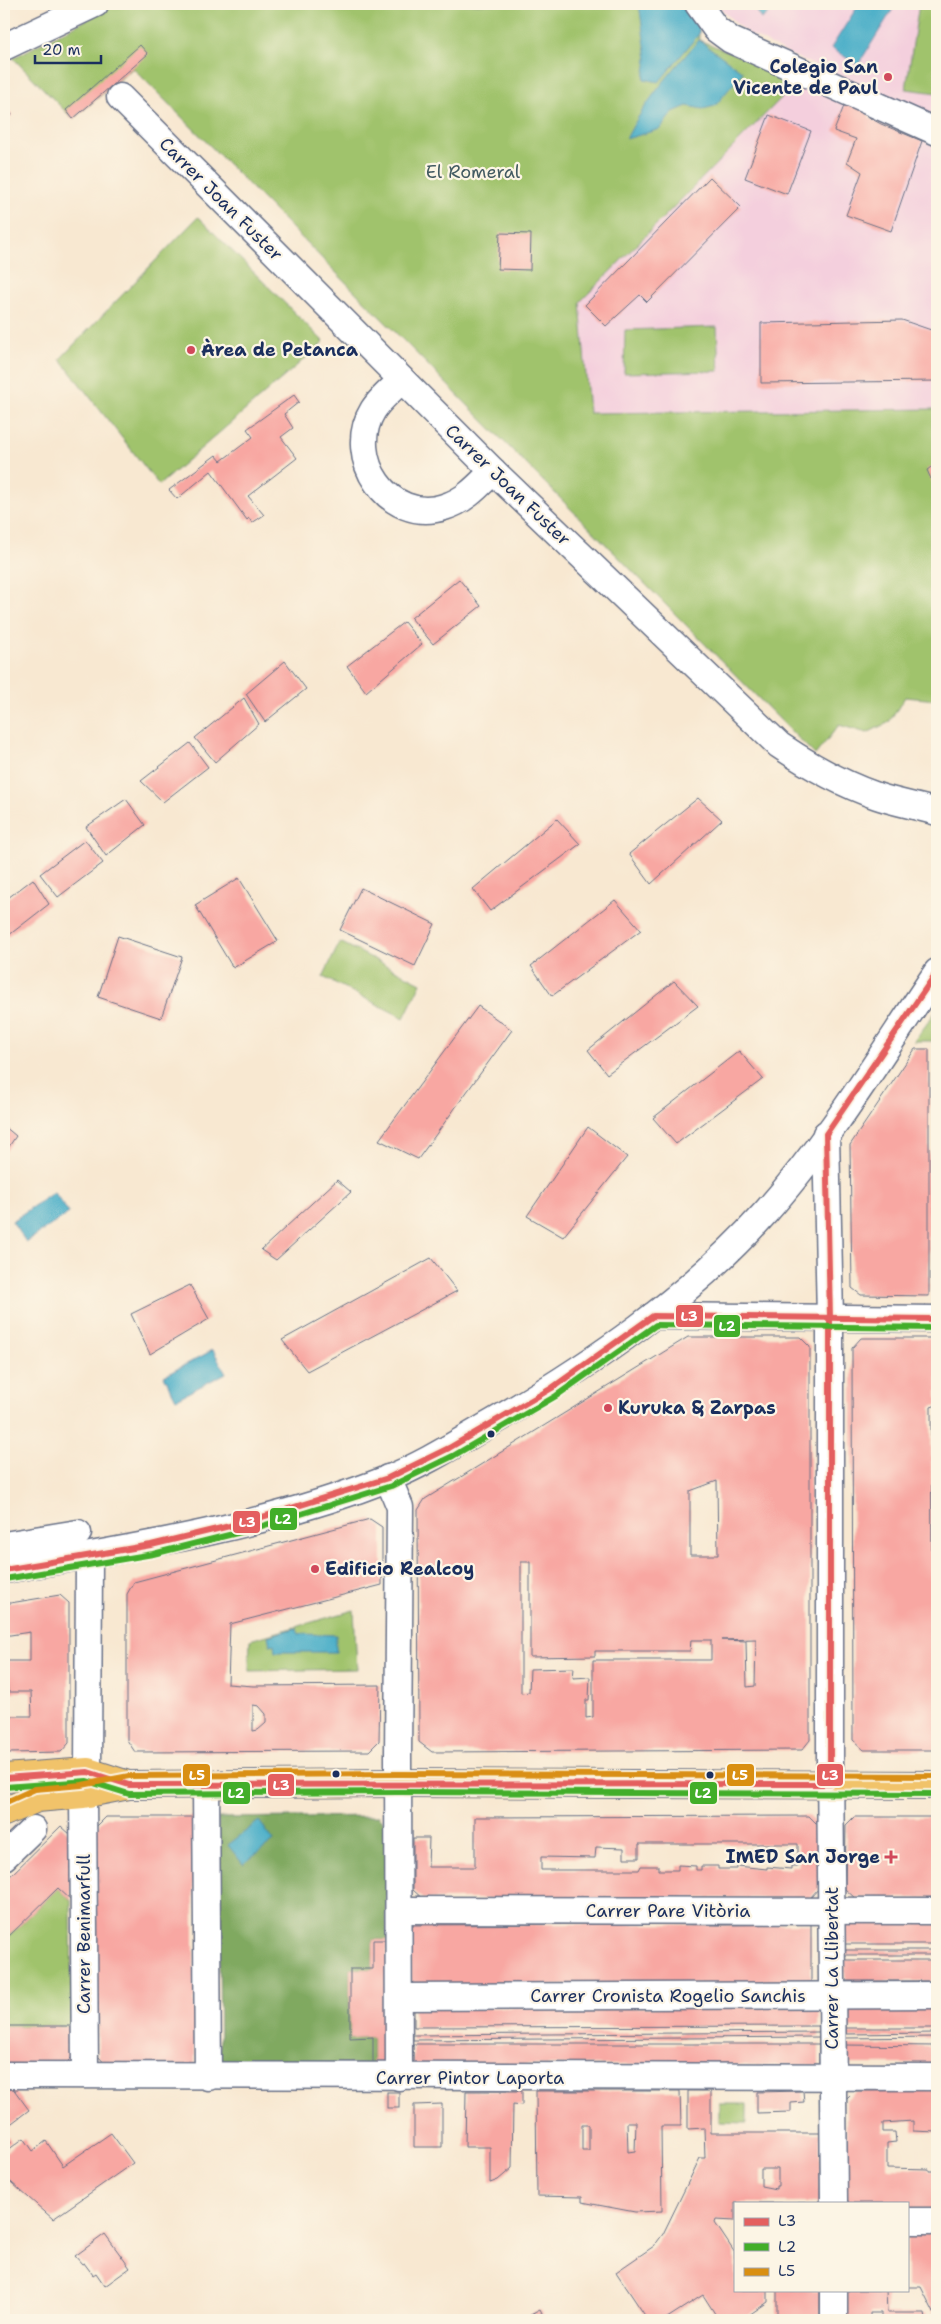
<svg xmlns="http://www.w3.org/2000/svg" width="941" height="2324" font-family="'Shantell Sans',sans-serif">
<style>
.built{fill:#f4cfdd}
.green{fill:#a0c36c;stroke:#5e7965}
.forest{fill:#80a960;stroke:#4e6c5f}
.water{fill:#49aec8;stroke:#326e93}
.building{fill:#f8a7a2;fill-rule:evenodd}
.lines{fill:none;stroke-linecap:round;stroke-linejoin:round}
.minor-casing{stroke:#687086;stroke-width:29}
.major-casing{stroke:#687086;stroke-width:30}
.minor{stroke:#fff;stroke-width:26}
.major{stroke:#f1c36a;stroke-width:28}
.bus-1-casing{stroke:#fcf5e5;stroke-width:10}
.bus-2-casing{stroke:#fcf5e5;stroke-width:10}
.bus-3-casing{stroke:#fcf5e5;stroke-width:10}
.bus-1{stroke:#e45f5f;stroke-width:6}
.bus-2{stroke:#42ae29;stroke-width:6}
.bus-3{stroke:#d98f12;stroke-width:6}
.poi-dot{fill:#d1495b;stroke:#fcf5e5;stroke-width:2}
.bus-dot{fill:#1b2f5e;stroke:#fcf5e5;stroke-width:2}
.labels{text-anchor:middle;dominant-baseline:central;stroke-width:4.5;stroke-linejoin:round;paint-order:stroke}
.poi-label{font-size:18px;font-weight:bold;fill:#1b2f5e;stroke:#fcf5e5;text-anchor:start}
.park-label{font-size:18px;fill:#435b62;stroke:#fcf5e5}
.street-label{font-size:18px;fill:#1b2f5e;stroke:#fcf5e5}
.line-badge{stroke:#fcf5e5;stroke-width:2}
.badge-label{font-size:14px;text-anchor:middle;font-weight:bold;fill:#fff}
</style>
<rect width="100%" height="100%" fill="#fcf5e5"/>
<filter id="ink" filterUnits="userSpaceOnUse"><feTurbulence type="fractalNoise" baseFrequency=".02" numOctaves="2"/><feDisplacementMap in="SourceGraphic" scale="10" xChannelSelector="R" yChannelSelector="G"/><feConvolveMatrix kernelMatrix="1 2 1 2 8 2 1 2 1" color-interpolation-filters="sRGB"/></filter>
<filter id="wash" filterUnits="userSpaceOnUse"><feTurbulence type="fractalNoise" baseFrequency=".0096" numOctaves="4" result="noise"/><feDisplacementMap in="SourceGraphic" scale="20" xChannelSelector="R" yChannelSelector="G"/><feGaussianBlur stdDeviation="1.12" result="paint"/><feColorMatrix in="noise" values="0 0 0 0 0 0 0 0 0 0 0 0 0 0 0 0 0 1.4 0 .05"/><feComposite in="paint" operator="in"/></filter>
<g filter="url(#wash)">
<rect width="100%" height="100%" fill="#f8e8d1"/>
<g class="built">
<path d="M 723,4 L 937,4 L 937,120 L 789,54 L 744,31 L 719,7 Z"/>
<path d="M 799,80 L 881,124 L 937,146 L 937,409 L 589,414 L 580,302 Z"/>
</g>
<g class="green">
<path d="M 117,4 L 687,4 L 699,18 L 699,40 L 799,80 L 580,302 L 589,413 L 937,409 L 937,700 L 905,697 L 889,722 L 867,733 L 839,725 L 815,755 L 133,68 L 73,119 L 13,58 Z"/>
<path d="M 919,4 L 937,4 L 937,93 L 906,89 Z"/>
<path d="M 198,217 L 324,342 L 159,485 L 60,359 Z"/>
<path d="M 717,327 L 719,371 L 624,373 L 625,330 Z"/>
<path d="M 340,942 L 421,983 L 404,1018 L 323,977 Z"/>
<path d="M 937,1010 L 937,1041 L 914,1041 Z"/>
<path d="M 354,1610 L 357,1669 L 249,1671 L 250,1640 Z"/>
<path d="M 58,1888 L 71,1900 L 72,2026 L 4,2026 L 4,1941 Z"/>
<path d="M 719,2104 L 747,2104 L 747,2123 L 719,2122 Z"/>
</g>
<path class="forest" d="M 378,1816 L 386,1825 L 387,1940 L 373,1940 L 373,1969 L 350,1969 L 350,2038 L 373,2037 L 373,2065 L 220,2065 L 218,1818 Z"/>
<g class="water">
<path d="M 639,4 L 687,4 L 699,18 L 699,34 L 659,82 L 644,79 L 647,59 Z"/>
<path d="M 754,4 L 780,4 L 761,19 L 752,5 Z"/>
<path d="M 859,4 L 896,4 L 858,65 L 831,48 Z"/>
<path d="M 699,40 L 743,72 L 715,106 L 703,109 L 687,106 L 673,112 L 660,129 L 626,139 C 645,101 671,72 699,40 Z"/>
<path d="M 54,1192 L 69,1213 L 26,1242 L 12,1221 Z"/>
<path d="M 213,1350 L 226,1373 L 176,1399 L 164,1376 Z"/>
<path d="M 296,1628 L 299,1634 L 336,1635 L 336,1652 L 275,1652 L 274,1644 L 270,1645 L 268,1636 Z"/>
<path d="M 259,1821 L 274,1841 L 243,1864 L 228,1845 Z"/>
</g>
<g id="blocks">
<g class="building">
<path d="M 140,45 L 148,54 L 73,119 L 66,110 Z"/>
<path d="M 846,101 L 868,112 L 870,118 L 881,124 L 922,141 L 891,231 L 846,215 L 862,172 L 847,162 L 856,139 L 834,131 Z"/>
<path d="M 4,104 L 12,115 L 4,122 Z"/>
<path d="M 769,115 L 811,131 L 787,194 L 745,178 Z"/>
<path d="M 710,177 L 741,207 L 647,302 L 640,295 L 606,326 L 585,305 Z"/>
<path d="M 500,233 L 531,234 L 530,270 L 498,269 Z"/>
<path d="M 902,320 L 937,332 L 937,381 L 761,383 L 761,323 Z"/>
<path d="M 294,395 L 299,402 L 284,414 L 293,428 L 281,437 L 297,458 L 248,496 L 264,515 L 252,523 L 249,518 L 247,520 L 211,471 L 177,499 L 169,490 L 216,455 L 221,461 L 253,437 L 247,429 Z"/>
<path d="M 937,463 L 937,493 L 927,470 Z"/>
<path d="M 459,579 L 481,606 L 433,644 L 411,618 Z"/>
<path d="M 404,622 L 422,644 L 366,692 L 347,666 Z"/>
<path d="M 285,661 L 306,689 L 265,722 L 246,694 Z"/>
<path d="M 244,698 L 259,724 L 215,762 L 195,738 Z"/>
<path d="M 190,743 L 208,767 L 163,802 L 141,781 Z"/>
<path d="M 698,798 L 722,820 L 651,884 L 629,854 Z"/>
<path d="M 126,799 L 145,825 L 106,856 L 86,827 Z"/>
<path d="M 557,819 L 580,844 L 490,911 L 473,889 Z"/>
<path d="M 85,840 L 103,863 L 58,897 L 40,874 Z"/>
<path d="M 239,878 L 278,941 L 233,968 L 195,905 Z"/>
<path d="M 33,879 L 49,904 L 4,939 L 4,901 Z"/>
<path d="M 361,888 L 435,924 L 415,966 L 340,930 Z"/>
<path d="M 615,900 L 641,930 L 552,996 L 531,966 Z"/>
<path d="M 118,936 L 182,957 L 161,1018 L 98,997 Z"/>
<path d="M 674,981 L 698,1006 L 607,1074 L 588,1050 Z"/>
<path d="M 478,1006 L 512,1030 L 418,1159 L 379,1140 Z"/>
<path d="M 915,1049 L 929,1049 L 929,1296 L 861,1295 L 852,1288 L 850,1145 Z"/>
<path d="M 739,1051 L 763,1079 L 676,1144 L 653,1118 Z"/>
<path d="M 4,1126 L 16,1136 L 4,1154 Z"/>
<path d="M 588,1127 L 627,1157 L 563,1237 L 527,1216 Z"/>
<path d="M 337,1180 L 351,1192 L 276,1260 L 261,1250 Z"/>
<path d="M 431,1258 L 457,1291 L 307,1371 L 282,1340 Z"/>
<path d="M 190,1285 L 209,1319 L 150,1354 L 131,1314 Z"/>
<path d="M 688,1337 L 800,1337 L 810,1347 L 810,1740 L 802,1750 L 432,1752 L 419,1742 L 418,1510 L 425,1499 ZM 717,1481 L 718,1555 L 690,1555 L 690,1491 ZM 521,1562 L 530,1562 L 530,1657 L 595,1656 L 595,1651 L 690,1651 L 691,1640 L 711,1640 L 711,1660 L 593,1660 L 593,1717 L 586,1718 L 586,1700 L 589,1700 L 590,1677 L 573,1678 L 574,1668 L 530,1669 L 529,1692 L 521,1693 ZM 756,1639 L 755,1686 L 747,1687 L 746,1641 L 722,1640 Z"/>
<path d="M 861,1338 L 937,1338 L 937,1405 L 931,1407 L 932,1568 L 937,1568 L 937,1750 L 864,1750 L 853,1740 L 852,1348 Z"/>
<path d="M 370,1519 L 382,1527 L 382,1585 L 230,1624 L 228,1684 L 253,1686 L 380,1685 L 379,1741 L 369,1751 L 135,1752 L 127,1740 L 127,1594 L 134,1582 ZM 253,1705 L 259,1706 L 266,1714 L 266,1723 L 258,1730 L 253,1731 Z"/>
<path d="M 60,1595 L 69,1603 L 69,1743 L 61,1752 L 9,1753 L 4,1751 L 4,1699 L 8,1700 L 8,1716 L 32,1716 L 31,1692 L 8,1692 L 6,1661 L 30,1661 L 30,1632 L 4,1636 L 4,1604 Z"/>
<path d="M 809,1816 L 818,1825 L 819,1888 L 810,1898 L 423,1899 L 413,1890 L 413,1838 L 429,1838 L 428,1867 L 475,1867 L 475,1817 ZM 639,1844 L 798,1844 L 798,1866 L 791,1866 L 791,1869 L 767,1867 L 767,1869 L 737,1866 L 737,1869 L 718,1869 L 718,1866 L 701,1866 L 701,1870 L 696,1870 L 696,1866 L 678,1865 L 678,1870 L 659,1870 L 659,1866 L 641,1866 L 639,1870 L 541,1870 L 541,1857 L 595,1858 L 596,1847 L 624,1848 L 624,1858 L 639,1858 Z"/>
<path d="M 106,1817 L 193,1817 L 195,2066 L 108,2067 L 98,2056 L 96,1827 Z"/>
<path d="M 854,1817 L 937,1817 L 937,1898 L 855,1898 L 845,1889 L 846,1825 Z"/>
<path d="M 61,1826 L 71,1835 L 71,1900 L 58,1888 L 4,1941 L 4,1882 Z"/>
<path d="M 618,1924 L 721,1925 L 811,1924 L 811,1983 L 411,1987 L 410,1925 Z"/>
<rect x="845" y="1924" width="92" height="20"/>
<path d="M 373,1940 L 387,1940 L 387,2065 L 373,2065 L 373,2037 L 350,2038 L 350,1969 L 373,1969 Z"/>
<path d="M 846,1950 L 937,1950 L 937,1955 L 845,1955 Z"/>
<rect x="845" y="1960" width="92" height="21"/>
<path d="M 820,2007 L 819,2026 L 414,2027 L 414,2008 Z"/>
<path d="M 846,2007 L 937,2007 L 937,2028 L 845,2028 Z"/>
<path d="M 4,2026 L 72,2026 L 72,2057 L 63,2066 L 4,2068 Z"/>
<path d="M 819,2032 L 819,2037 L 413,2040 L 413,2035 Z"/>
<path d="M 937,2033 L 937,2037 L 846,2038 L 846,2034 Z"/>
<rect x="413" y="2044" width="406" height="21"/>
<path d="M 845,2045 L 937,2046 L 937,2064 L 846,2064 Z"/>
<path d="M 12,2087 L 29,2110 L 4,2129 L 4,2093 Z"/>
<path d="M 937,2090 L 937,2132 L 913,2131 L 913,2121 L 883,2123 L 883,2132 L 895,2132 L 896,2142 L 887,2143 L 887,2168 L 929,2169 L 929,2171 L 937,2171 L 937,2209 L 907,2209 L 907,2203 L 850,2203 L 846,2199 L 846,2100 L 855,2091 Z"/>
<path d="M 466,2091 L 522,2091 L 522,2105 L 513,2104 L 512,2168 L 498,2180 L 490,2183 L 490,2147 L 465,2147 Z"/>
<path d="M 536,2091 L 680,2091 L 681,2126 L 661,2126 L 662,2211 L 635,2212 L 582,2202 L 582,2197 L 537,2196 ZM 627,2122 L 636,2122 L 635,2151 L 628,2152 ZM 582,2125 L 589,2125 L 589,2151 L 582,2151 Z"/>
<path d="M 688,2091 L 711,2091 L 711,2133 L 820,2133 L 820,2203 L 735,2203 L 735,2221 L 716,2220 L 715,2223 L 735,2253 L 735,2290 L 768,2290 L 768,2302 L 746,2317 L 749,2320 L 719,2320 L 703,2295 L 664,2320 L 648,2320 L 616,2272 L 654,2246 L 663,2234 L 700,2158 L 705,2158 L 704,2128 L 688,2129 ZM 761,2169 L 778,2169 L 778,2186 L 776,2186 L 776,2189 L 761,2186 Z"/>
<path d="M 803,2091 L 804,2102 L 791,2103 L 791,2112 L 757,2113 L 757,2092 Z"/>
<rect x="387" y="2092" width="12" height="16"/>
<path d="M 442,2104 L 442,2147 L 414,2147 L 414,2105 Z"/>
<path d="M 111,2133 L 133,2163 L 53,2219 L 4,2176 L 4,2153 L 24,2138 L 33,2151 L 46,2141 L 63,2166 Z"/>
<path d="M 8,2137 L 11,2142 L 4,2147 L 4,2139 Z"/>
<path d="M 105,2234 L 130,2268 L 105,2286 L 96,2273 L 93,2275 L 84,2263 L 82,2264 L 75,2256 Z"/>
<path d="M 907,2234 L 937,2234 L 937,2319 L 921,2287 L 907,2287 Z"/>
<rect x="777" y="2290" width="43" height="30"/>
<path d="M 846,2290 L 886,2290 L 887,2313 L 925,2313 L 926,2320 L 881,2320 L 881,2313 L 870,2313 L 870,2320 L 846,2320 Z"/>
<path d="M 540,2310 L 545,2320 L 521,2320 Z"/>
</g>
</g>
</g>
<g filter="url(#ink)">
<use href="#blocks" fill-opacity="0" stroke="#687086" stroke-width="1"/>
<g class="lines">
<g class="minor-casing">
<g id="minor">
<path d="M 698,4 L 716,29 L 731,40 L 937,132"/>
<path d="M 4,47 L 95,4"/>
<path d="M 120,97 L 493,471 L 779,745 C 810,766 842,784 877,796 C 897,803 918,806 937,812"/>
<path d="M 402,380 C 392,389 380,399 373,410 C 344,457 389,525 444,507 C 465,501 478,486 493,471"/>
<path d="M 826,1134 L 830,1318 L 830,1759 L 834,2203"/>
<path d="M 653,1316 L 937,1319"/>
<path d="M 388,1478 L 400,1507 L 398,1757 L 399,2077"/>
<path d="M 4,1545 L 78,1533"/>
<path d="M 4,1570 C 133,1548 265,1527 387,1479 C 425,1464 460,1441 495,1421 C 592,1364 689,1298 765,1213 C 830,1140 882,1053 937,972"/>
<path d="M 88,1772 L 89,1556"/>
<path d="M 206,1785 L 208,2077"/>
<path d="M 83,1794 L 85,2074"/>
<path d="M 4,1857 L 33,1829"/>
<path d="M 399,1910 L 937,1911"/>
<path d="M 400,1997 L 937,1995"/>
<path d="M 4,2075 L 937,2077"/>
<path d="M 907,2221 L 937,2221"/>
<path d="M 834,2320 L 834,2290"/>
</g>
</g>
<g class="major-casing">
<g id="major">
<path d="M 4,1778 L 88,1772 L 125,1784"/>
<path d="M 4,1812 L 37,1798 L 83,1794 L 129,1785 L 398,1783 L 937,1785"/>
</g>
</g>
<use href="#minor" class="minor"/>
<use href="#major" class="major"/>
<g class="bus-1-casing">
<g id="bus-1">
<path d="M 4,1570 L 151,1545 L 246,1522 L 388,1478 L 449,1448 L 552,1388 L 653,1316 L 937,1319"/>
<path d="M 4,1778 L 88,1772 L 129,1785 L 830,1784 L 830,1318 L 826,1134 L 937,972"/>
</g>
</g>
<g class="bus-2-casing">
<g id="bus-2">
<path d="M 5,1579 L 153,1554 L 249,1530 L 391,1486 L 453,1456 L 556,1396 L 656,1325 L 937,1328"/>
<path d="M 5,1787 L 87,1781 L 129,1794 L 398,1792 L 937,1794"/>
</g>
</g>
<g class="bus-3-casing">
<path id="bus-3" d="M 4,1803 L 35,1789 L 82,1785 L 129,1776 L 398,1774 L 937,1776"/>
</g>
<use href="#bus-1" class="bus-1"/>
<use href="#bus-2" class="bus-2"/>
<use href="#bus-3" class="bus-3"/>
</g>
</g>
<g class="poi-dot">
<circle cx="888" cy="77" r="5"/>
<circle cx="191" cy="350" r="5"/>
<circle cx="608" cy="1408" r="5"/>
<circle cx="315" cy="1569" r="5"/>
<path d="M888.5 1849.5h5v5h5v5h-5v5h-5v-5h-5v-5h5z"/>
</g>
<g class="bus-dot">
<circle cx="491" cy="1434" r="4.5"/>
<circle cx="336" cy="1774" r="4.5"/>
<circle cx="710" cy="1775" r="4.5"/>
</g>
<g class="labels">
<g class="poi-label">
<text x="878" y="67" text-anchor="end">Colegio San<tspan x="878" dy="21">Vicente de Paul</tspan></text>
<text x="201" y="350">Àrea de Petanca</text>
<text x="618" y="1408">Kuruka &amp; Zarpas</text>
<text x="325" y="1569">Edificio Realcoy</text>
<text x="880" y="1857" text-anchor="end">IMED San Jorge</text>
</g>
<g class="park-label">
<text x="473" y="172">El Romeral</text>
</g>
<g class="street-label">
<text transform="translate(221 199) rotate(45)">Carrer Joan Fuster</text>
<text transform="translate(508 485) rotate(44)">Carrer Joan Fuster</text>
<text x="668" y="1911">Carrer Pare Vitòria</text>
<text transform="translate(84 1934) rotate(-90)">Carrer Benimarfull</text>
<text transform="translate(832 1968) rotate(-90)">Carrer La Llibertat</text>
<text x="668" y="1996">Carrer Cronista Rogelio Sanchis</text>
<text x="470" y="2078">Carrer Pintor Laporta</text>
</g>
</g>
<g class="line-badge">
<rect x="675" y="1304" width="29" height="24" rx="5" fill="#e45f5f"/>
<rect x="713" y="1314" width="28" height="24" rx="5" fill="#42ae29"/>
<rect x="269" y="1507" width="29" height="24" rx="5" fill="#42ae29"/>
<rect x="232" y="1510" width="29" height="24" rx="5" fill="#e45f5f"/>
<rect x="816" y="1763" width="28" height="24" rx="5" fill="#e45f5f"/>
<rect x="726" y="1763" width="29" height="24" rx="5" fill="#d98f12"/>
<rect x="182" y="1763" width="29" height="24" rx="5" fill="#d98f12"/>
<rect x="267" y="1773" width="28" height="24" rx="5" fill="#e45f5f"/>
<rect x="689" y="1781" width="29" height="24" rx="5" fill="#42ae29"/>
<rect x="222" y="1781" width="29" height="24" rx="5" fill="#42ae29"/>
</g>
<g class="badge-label">
<text x="689" y="1321">L3</text>
<text x="727" y="1331">L2</text>
<text x="283" y="1524">L2</text>
<text x="247" y="1527">L3</text>
<text x="830" y="1780">L3</text>
<text x="740" y="1780">L5</text>
<text x="197" y="1780">L5</text>
<text x="281" y="1790">L3</text>
<text x="703" y="1798">L2</text>
<text x="236" y="1798">L2</text>
</g>
<rect width="941" height="2324" fill="none" stroke="#fcf5e5" stroke-width="20"/>
<rect x="734" y="2202" width="175" height="90" fill="#fcf5e5" stroke="#a2a6af"/>
<rect x="744" y="2218" width="25" height="8" fill="#e45f5f" stroke="#a2a6af"/>
<text x="778" y="2226" font-size="15" fill="#1b2f5e">L3</text>
<rect x="744" y="2243" width="25" height="8" fill="#42ae29" stroke="#a2a6af"/>
<text x="778" y="2252" font-size="15" fill="#1b2f5e">L2</text>
<rect x="744" y="2268" width="25" height="8" fill="#d98f12" stroke="#a2a6af"/>
<text x="778" y="2276" font-size="15" fill="#1b2f5e">L5</text>
<path d="M35 55v8h66v-8" fill="none" stroke="#1b2f5e" stroke-width="2.5"/>
<text x="42" y="55" font-size="15" fill="#1b2f5e" stroke="#fcf5e5" stroke-width="4" paint-order="stroke">20 m</text>
</svg>
